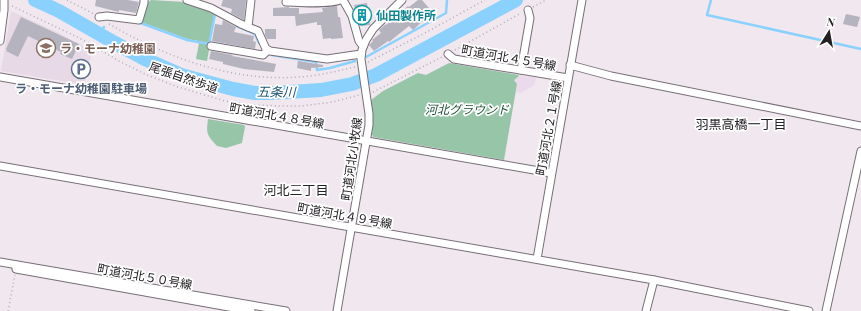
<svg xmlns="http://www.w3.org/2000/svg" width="861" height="311" font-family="'Playfair Display','Noto Sans JP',serif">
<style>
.industrial{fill:#eadaec}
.built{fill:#e8d9e7}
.green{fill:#97c5a8}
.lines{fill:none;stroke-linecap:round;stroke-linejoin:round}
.stream{stroke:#8bd1fd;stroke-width:2.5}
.river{stroke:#8bd1fd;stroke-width:14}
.building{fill:#b4b3be}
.minor-casing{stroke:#776f77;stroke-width:9}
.path{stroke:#b2aab1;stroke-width:1.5;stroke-dasharray:1 3;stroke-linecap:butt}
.minor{stroke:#fff;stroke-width:7}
.labels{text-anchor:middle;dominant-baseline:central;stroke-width:3.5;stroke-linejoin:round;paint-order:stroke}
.culture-label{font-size:12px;font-weight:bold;fill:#0d838f;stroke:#fff;text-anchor:start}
.education-label{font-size:12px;font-weight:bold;fill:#785e54;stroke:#fff;text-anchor:start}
.street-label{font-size:12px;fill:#232023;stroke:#fff}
.service-label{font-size:12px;font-weight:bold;fill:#4e5e75;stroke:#fff}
.park-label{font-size:12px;font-style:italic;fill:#1b5034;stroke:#fff}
.water-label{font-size:13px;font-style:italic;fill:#1f5472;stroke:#fff}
.neighbourhood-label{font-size:13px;fill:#232023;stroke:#fff}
</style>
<rect width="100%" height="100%" fill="#f0e7ef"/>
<path class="industrial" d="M 519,75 L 536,78 L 534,85 L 521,93 L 516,92 L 517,84 L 514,79 L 518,77 Z"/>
<path class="built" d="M 11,11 L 59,33 L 92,51 L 85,85 L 1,71 Z"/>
<g class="green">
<path d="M 151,0 L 185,2 L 215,13 L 209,43 L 188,39 L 141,22 L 147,3 Z"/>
<path d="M 199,43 L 210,45 L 207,61 L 196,59 Z"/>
<path d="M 449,63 L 519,75 L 518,77 L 514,80 L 517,84 L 504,160 L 373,137 L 372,134 L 373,120 L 371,100 L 383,91 L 418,73 L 426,75 Z"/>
<path d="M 208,119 L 244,125 L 245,127 L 242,143 L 226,148 L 217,146 C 207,135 206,134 208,119 Z"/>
</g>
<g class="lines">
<g class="stream">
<path d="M 711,0 L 707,15 L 861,49"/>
<path d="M 138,22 L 187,40 L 209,44 L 215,14 L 217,15"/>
<path d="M 237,26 L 255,34 L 259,43"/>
<path d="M 99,34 L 104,27"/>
<path d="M 272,55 L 316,62 L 317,70 L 330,68 L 355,61"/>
<path d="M 366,57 L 446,13 L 447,0"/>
</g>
<path class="river" d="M 35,0 L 59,11 L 115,43 L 145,59 L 181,75 L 233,89 L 255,93 L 272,93 L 321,90 L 352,84 L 376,75 L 516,0"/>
</g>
<g class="building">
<path d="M 96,0 L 128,0 L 139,2 L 136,13 L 119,10 L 119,12 L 95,6 Z"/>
<path d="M 223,0 L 246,0 L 244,20 L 231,13 L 232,9 L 221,6 Z"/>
<path d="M 418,0 L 422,0 L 435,15 L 427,22 L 425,19 L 413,30 L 409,26 L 389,42 L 388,41 L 374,51 L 369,45 L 373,41 L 372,40 L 381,33 L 379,30 L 386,24 L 386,25 L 392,20 L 395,23 L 406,13 L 403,10 L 408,6 L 409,7 Z"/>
<path d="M 367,3 L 370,25 L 360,26 L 354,5 Z"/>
<path d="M 337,6 L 338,17 L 340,17 L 343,38 L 331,39 L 331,38 L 323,39 L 321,25 L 317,25 L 317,22 L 296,26 L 295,16 L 273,16 L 273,8 L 289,7 L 289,8 L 299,8 L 299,14 L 323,12 L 322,8 Z"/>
<path d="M 846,14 L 860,17 L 857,27 L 843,24 Z"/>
<path d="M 21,17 L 79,44 L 72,59 L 60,54 L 61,52 L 28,36 L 18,57 L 6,51 L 7,50 L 6,49 Z"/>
<path d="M 223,20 L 236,27 L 234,32 L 254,36 L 253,41 L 256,42 L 255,49 L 212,41 L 215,24 L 222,25 Z"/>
<path d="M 265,29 L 276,29 L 276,39 L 267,39 L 265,35 Z"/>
<path d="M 211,51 L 233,55 L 232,56 L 276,64 L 274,72 L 244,69 L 223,64 L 223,62 L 209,59 Z"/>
<path d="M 298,61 L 323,65 L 323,67 L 311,68 L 311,71 L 297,68 Z"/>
</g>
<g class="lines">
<g class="minor-casing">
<g id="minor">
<path d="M 187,0 L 211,8 L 241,24 L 258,31 L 266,49 L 270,51 L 327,59 L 361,54"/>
<path d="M 343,0 L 352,16 L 359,41 L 363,46"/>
<path d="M 286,2 C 300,2 328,5 340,0"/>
<path d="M 99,17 L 107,16 L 139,20 L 144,3 L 144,0"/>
<path d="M 248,27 L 251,0"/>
<path d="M 0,41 L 4,10 L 4,0"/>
<path d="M 211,46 L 263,55 L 268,50"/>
<path d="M 448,54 L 454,59 L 568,78"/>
<path d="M 570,65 L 611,76 L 861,126"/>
<path d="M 521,70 L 530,18 L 528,10"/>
<path d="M 0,77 L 551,173"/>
<path d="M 0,166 L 654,280 L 646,311"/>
<path d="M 537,259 L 582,0"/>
<path d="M 0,262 L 286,311"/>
<path d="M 16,265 L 16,269 L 251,311"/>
<path d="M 654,280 L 809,311"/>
<path d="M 337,311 L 369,125 L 369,114 L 361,59 L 362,50 L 366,40 L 373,29 L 402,0"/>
<path d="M 826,311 L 861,151"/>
</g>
</g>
<g class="path">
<path d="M 67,0 L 94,14"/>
<path d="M 12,6 L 73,35 L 89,43 L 119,61 L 147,75 L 178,87 L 225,101 L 255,105 L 282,106 L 301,106 L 333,102 L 359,95"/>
<path d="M 533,7 L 546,0"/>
<path d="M 109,24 C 166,57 231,82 299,77 C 318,76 337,71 355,67"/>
<path d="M 455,50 L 521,13"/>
<path d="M 368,62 L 423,34 L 485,0"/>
<path d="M 373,92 L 442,57"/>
<path d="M 243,112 L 245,104"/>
<path d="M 8,311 L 15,275"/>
</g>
<use href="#minor" class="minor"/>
</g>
<defs>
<g id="building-ring" transform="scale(1)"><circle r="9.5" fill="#fff" stroke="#0f9aa8" stroke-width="1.5"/><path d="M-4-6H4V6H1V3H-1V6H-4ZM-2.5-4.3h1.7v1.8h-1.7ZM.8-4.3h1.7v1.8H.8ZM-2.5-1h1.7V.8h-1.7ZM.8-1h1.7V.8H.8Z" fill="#0f9aa8"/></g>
<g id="school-ring" transform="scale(1)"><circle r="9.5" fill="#fff" stroke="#8d6e63" stroke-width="1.5"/><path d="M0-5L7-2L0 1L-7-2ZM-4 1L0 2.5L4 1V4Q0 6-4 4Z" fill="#8d6e63"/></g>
<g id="parking-ring" transform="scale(1)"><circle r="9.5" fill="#fff" stroke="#5c6f8a" stroke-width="1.5"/><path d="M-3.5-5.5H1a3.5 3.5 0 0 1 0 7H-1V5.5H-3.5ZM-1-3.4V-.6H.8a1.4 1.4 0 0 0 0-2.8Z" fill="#5c6f8a"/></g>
</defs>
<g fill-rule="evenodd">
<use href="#building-ring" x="362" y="15"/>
<use href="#school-ring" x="46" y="48"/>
<use href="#parking-ring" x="81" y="69"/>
</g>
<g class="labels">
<g class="culture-label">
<text x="376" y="15">仙田製作所</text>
</g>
<g class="education-label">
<text x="60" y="48">ラ・モーナ幼稚園</text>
</g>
<g class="street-label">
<text transform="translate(509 57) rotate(10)">町道河北４５号線</text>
<text transform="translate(184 77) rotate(19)">尾張自然歩道</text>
<text transform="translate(277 115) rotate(10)">町道河北４８号線</text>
<text transform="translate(548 128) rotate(-80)">町道河北２１号線</text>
<text transform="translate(351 159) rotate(-82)">町道河北小牧線</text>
<text transform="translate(345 215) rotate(10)">町道河北４９号線</text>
<text transform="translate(145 276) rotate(10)">町道河北５０号線</text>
</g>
<g class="service-label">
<text x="81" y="88">ラ・モーナ幼稚園駐車場</text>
</g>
<g class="park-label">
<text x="467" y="109">河北グラウンド</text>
</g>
<g class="water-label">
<text transform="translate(276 91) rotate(1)">五条川</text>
</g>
<g class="neighbourhood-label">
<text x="741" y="123">羽黒高橋一丁目</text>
<text x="296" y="189">河北三丁目</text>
</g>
</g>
<g transform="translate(829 32) rotate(11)" stroke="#ffffff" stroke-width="3" paint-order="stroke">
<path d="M0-3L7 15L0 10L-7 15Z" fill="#232023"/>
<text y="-6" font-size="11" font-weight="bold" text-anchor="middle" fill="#232023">N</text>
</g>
</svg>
